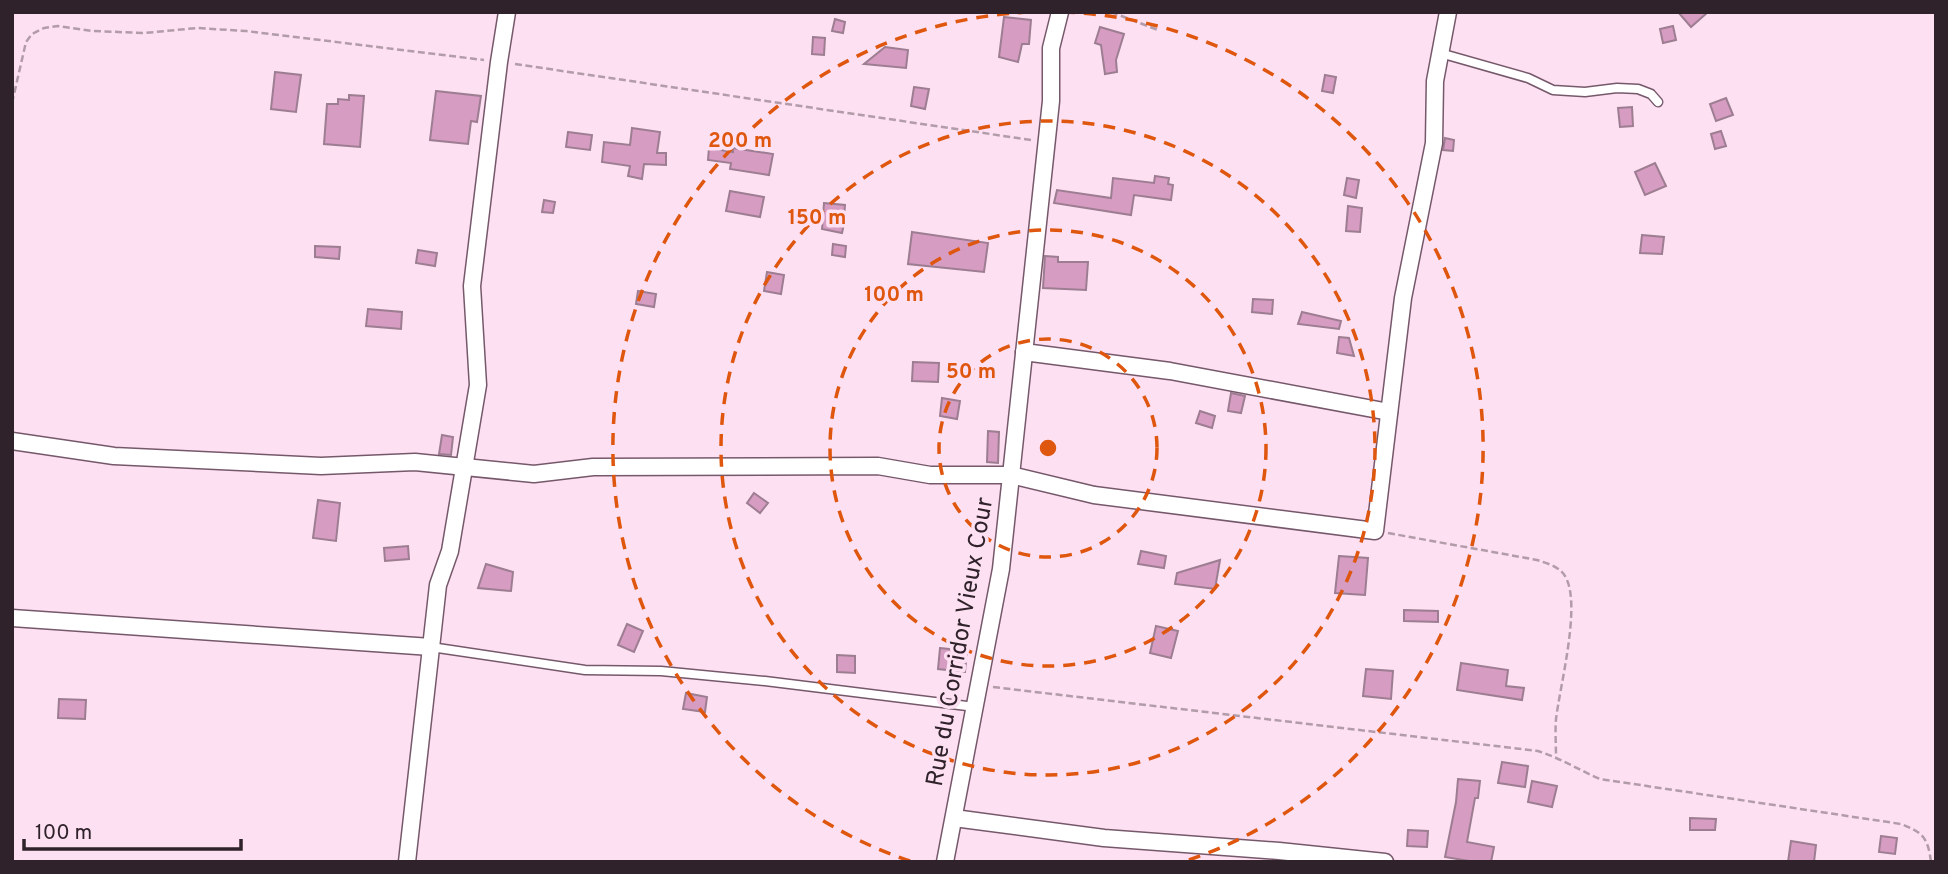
<svg xmlns="http://www.w3.org/2000/svg" width="1948" height="874" font-family="Overpass,sans-serif">
<style>
.building{fill:#d69cc2;stroke:#9d7d91;stroke-width:2}
.lines{fill:none;stroke-linecap:round;stroke-linejoin:round}
.service-casing{stroke:#76586b;stroke-width:11}
.minor-casing{stroke:#76586b;stroke-width:19}
.path{stroke:#b39caa;stroke-width:2.5;stroke-dasharray:7 3.5;stroke-linecap:butt}
.service{stroke:#fff;stroke-width:8}
.minor{stroke:#fff;stroke-width:16}
.ring{fill:none;stroke:#df560e;stroke-width:3.5;stroke-dasharray:12 9}
.labels{text-anchor:middle;dominant-baseline:central;stroke-width:7;stroke-linejoin:round;paint-order:stroke}
.street-label{font-size:24px;fill:#2f222a;stroke:#fde0f2}
.centre{fill:#df560e;stroke:#fde0f2;stroke-width:3.5}
.ring-label{font-size:21px;text-anchor:middle;font-weight:bold;fill:#df560e;stroke:#fde0f2;stroke-width:7;stroke-linejoin:round;paint-order:stroke}
</style>
<rect width="100%" height="100%" fill="#fde0f2"/>
<g class="building">
<path d="M 1678,12 L 1708,12 L 1691,27 Z"/>
<path d="M 1004,17 L 1031,20 L 1029,44 L 1022,44 L 1018,62 L 999,57 Z"/>
<path d="M 835,19 L 845,22 L 843,33 L 832,31 Z"/>
<path d="M 1673,26 L 1676,40 L 1663,43 L 1660,29 Z"/>
<path d="M 1100,27 L 1124,34 L 1116,60 L 1117,72 L 1105,74 L 1101,45 L 1095,43 Z"/>
<path d="M 813,37 L 825,38 L 824,55 L 812,54 Z"/>
<path d="M 885,47 L 908,50 L 906,68 L 864,64 Z"/>
<path d="M 275,72 L 301,75 L 296,112 L 271,109 Z"/>
<path d="M 1325,75 L 1336,77 L 1333,93 L 1322,91 Z"/>
<path d="M 914,87 L 929,89 L 925,109 L 911,106 Z"/>
<path d="M 436,91 L 481,96 L 477,122 L 471,121 L 468,144 L 430,140 Z"/>
<path d="M 349,95 L 364,96 L 360,147 L 324,144 L 327,104 L 338,104 L 338,99 L 349,100 Z"/>
<path d="M 1726,98 L 1733,115 L 1716,121 L 1710,104 Z"/>
<path d="M 1632,107 L 1633,126 L 1620,127 L 1618,108 Z"/>
<path d="M 632,128 L 660,132 L 657,153 L 666,153 L 666,165 L 644,164 L 642,179 L 628,176 L 630,166 L 602,162 L 604,142 L 630,145 Z"/>
<path d="M 1721,131 L 1726,146 L 1715,149 L 1711,134 Z"/>
<path d="M 568,132 L 592,135 L 590,150 L 566,147 Z"/>
<path d="M 1445,138 L 1454,140 L 1453,151 L 1443,150 Z"/>
<path d="M 709,148 L 733,152 L 733,148 L 773,154 L 769,175 L 730,169 L 731,163 L 708,160 Z"/>
<path d="M 1655,163 L 1666,186 L 1645,195 L 1635,172 Z"/>
<path d="M 1155,176 L 1169,178 L 1168,184 L 1173,185 L 1171,200 L 1134,195 L 1131,215 L 1054,203 L 1057,190 L 1111,198 L 1113,178 L 1154,183 Z"/>
<path d="M 1347,178 L 1359,180 L 1356,198 L 1344,195 Z"/>
<path d="M 730,191 L 764,197 L 760,217 L 726,211 Z"/>
<path d="M 544,200 L 555,202 L 553,213 L 542,212 Z"/>
<path d="M 824,203 L 845,205 L 844,218 L 845,219 L 842,233 L 822,229 Z"/>
<path d="M 1348,206 L 1362,208 L 1360,232 L 1346,231 Z"/>
<path d="M 912,232 L 988,243 L 984,272 L 908,264 Z"/>
<path d="M 1642,235 L 1664,237 L 1662,254 L 1640,253 Z"/>
<path d="M 833,244 L 846,246 L 845,257 L 832,255 Z"/>
<path d="M 315,246 L 340,247 L 339,259 L 315,257 Z"/>
<path d="M 418,250 L 437,253 L 435,266 L 416,263 Z"/>
<path d="M 1045,256 L 1058,257 L 1058,262 L 1088,262 L 1086,290 L 1043,288 Z"/>
<path d="M 767,272 L 784,275 L 781,294 L 764,291 Z"/>
<path d="M 638,291 L 656,294 L 654,307 L 636,304 Z"/>
<path d="M 1253,299 L 1273,300 L 1272,314 L 1252,312 Z"/>
<path d="M 368,309 L 402,312 L 401,329 L 366,326 Z"/>
<path d="M 1302,312 L 1341,321 L 1339,329 L 1298,324 Z"/>
<path d="M 1339,337 L 1349,338 L 1354,356 L 1337,353 Z"/>
<path d="M 913,362 L 939,363 L 938,382 L 912,381 Z"/>
<path d="M 1231,393 L 1245,396 L 1241,413 L 1228,411 Z"/>
<path d="M 942,398 L 960,401 L 957,419 L 940,416 Z"/>
<path d="M 1200,411 L 1215,416 L 1212,428 L 1196,423 Z"/>
<path d="M 988,431 L 999,432 L 998,463 L 987,462 Z"/>
<path d="M 442,435 L 453,437 L 451,455 L 439,454 Z"/>
<path d="M 754,493 L 768,503 L 760,513 L 747,503 Z"/>
<path d="M 318,500 L 340,503 L 336,541 L 313,538 Z"/>
<path d="M 408,546 L 409,559 L 385,561 L 384,548 Z"/>
<path d="M 1141,551 L 1166,556 L 1164,568 L 1138,564 Z"/>
<path d="M 1339,556 L 1368,558 L 1365,595 L 1335,593 Z"/>
<path d="M 1220,560 L 1215,589 L 1175,584 L 1177,573 Z"/>
<path d="M 486,564 L 513,572 L 511,591 L 478,588 Z"/>
<path d="M 1404,610 L 1438,611 L 1438,622 L 1404,621 Z"/>
<path d="M 627,624 L 643,631 L 634,652 L 618,645 Z"/>
<path d="M 1156,626 L 1178,631 L 1171,658 L 1150,653 Z"/>
<path d="M 940,648 L 967,651 L 965,672 L 938,669 Z"/>
<path d="M 837,655 L 855,656 L 855,673 L 837,672 Z"/>
<path d="M 1461,663 L 1508,670 L 1506,686 L 1524,688 L 1522,700 L 1457,690 Z"/>
<path d="M 1366,669 L 1393,671 L 1391,699 L 1363,696 Z"/>
<path d="M 686,693 L 707,697 L 705,712 L 683,709 Z"/>
<path d="M 59,699 L 86,700 L 85,719 L 58,718 Z"/>
<path d="M 1502,762 L 1528,766 L 1525,787 L 1498,783 Z"/>
<path d="M 1458,779 L 1480,781 L 1478,798 L 1475,798 L 1467,842 L 1494,847 L 1491,862 L 1475,862 L 1445,857 L 1456,802 Z"/>
<path d="M 1532,781 L 1557,786 L 1552,807 L 1528,802 Z"/>
<path d="M 1690,818 L 1716,819 L 1715,830 L 1690,830 Z"/>
<path d="M 1408,830 L 1428,831 L 1427,847 L 1407,846 Z"/>
<path d="M 1881,836 L 1897,838 L 1895,854 L 1879,852 Z"/>
<path d="M 1791,841 L 1816,845 L 1814,862 L 1788,862 Z"/>
</g>
<g class="lines">
<g class="service-casing">
<g id="service">
<path d="M 1440,53 L 1528,78 L 1553,90 L 1585,92 L 1617,88 L 1638,89 L 1651,94 L 1658,102"/>
<path d="M 431,647 L 585,670 L 661,671 L 765,681 L 975,707"/>
</g>
</g>
<g class="minor-casing">
<g id="minor">
<path d="M 1024,352 L 1170,371 L 1389,412"/>
<path d="M 12,441 L 114,456 L 321,466 L 415,462 L 534,474 L 593,467 L 878,466 L 930,475 L 1011,475 L 1094,495 L 1375,531 L 1403,298 L 1434,143 L 1435,81 L 1448,12"/>
<path d="M 12,618 L 431,647"/>
<path d="M 954,818 L 1104,838 L 1279,851 L 1385,862"/>
<path d="M 407,862 L 438,585 L 450,551 L 478,385 L 472,286 L 499,62 L 507,12"/>
<path d="M 945,862 L 1001,569 L 1051,101 L 1051,48 L 1060,12"/>
</g>
</g>
<g class="path">
<path d="M 1111,12 L 1158,30"/>
<path d="M 515,64 L 1031,140"/>
<path d="M 12,103 L 26,42 L 32,34 L 44,28 L 58,26 L 92,31 L 145,33 L 197,28 L 246,31 L 484,60"/>
<path d="M 1388,533 L 1537,560 C 1549,564 1562,567 1567,580 C 1580,610 1560,686 1556,719 C 1555,731 1556,744 1556,757"/>
<path d="M 993,687 L 1538,751 C 1560,758 1579,770 1600,779 L 1901,824 C 1922,832 1928,837 1931,862"/>
</g>
<use href="#service" class="service"/>
<use href="#minor" class="minor"/>
</g>
<g class="ring">
<circle cx="1048" cy="448" r="109"/>
<circle cx="1048" cy="448" r="218"/>
<circle cx="1048" cy="448" r="327"/>
<path d="M910 861A436 436 0 0 1 1033 12M1063 12A436 436 0 0 1 1186 861"/>
</g>
<g class="labels">
<g class="street-label">
<text transform="translate(961 642) rotate(-80)">Rue du Corridor Vieux Cour</text>
</g>
</g>
<circle cx="1048" cy="448" r="10" class="centre"/>
<g class="ring-label">
<text x="740" y="147">200 m</text>
<text x="817" y="224">150 m</text>
<text x="894" y="301">100 m</text>
<text x="971" y="378">50 m</text>
</g>
<rect width="1948" height="874" fill="none" stroke="#2f222a" stroke-width="28"/>
<path d="M24 839v10h217v-10" fill="none" stroke="#2f222a" stroke-width="3.5"/>
<text x="35" y="839" font-size="21" fill="#2f222a" stroke="#fde0f2" stroke-width="5" paint-order="stroke">100 m</text>
</svg>
